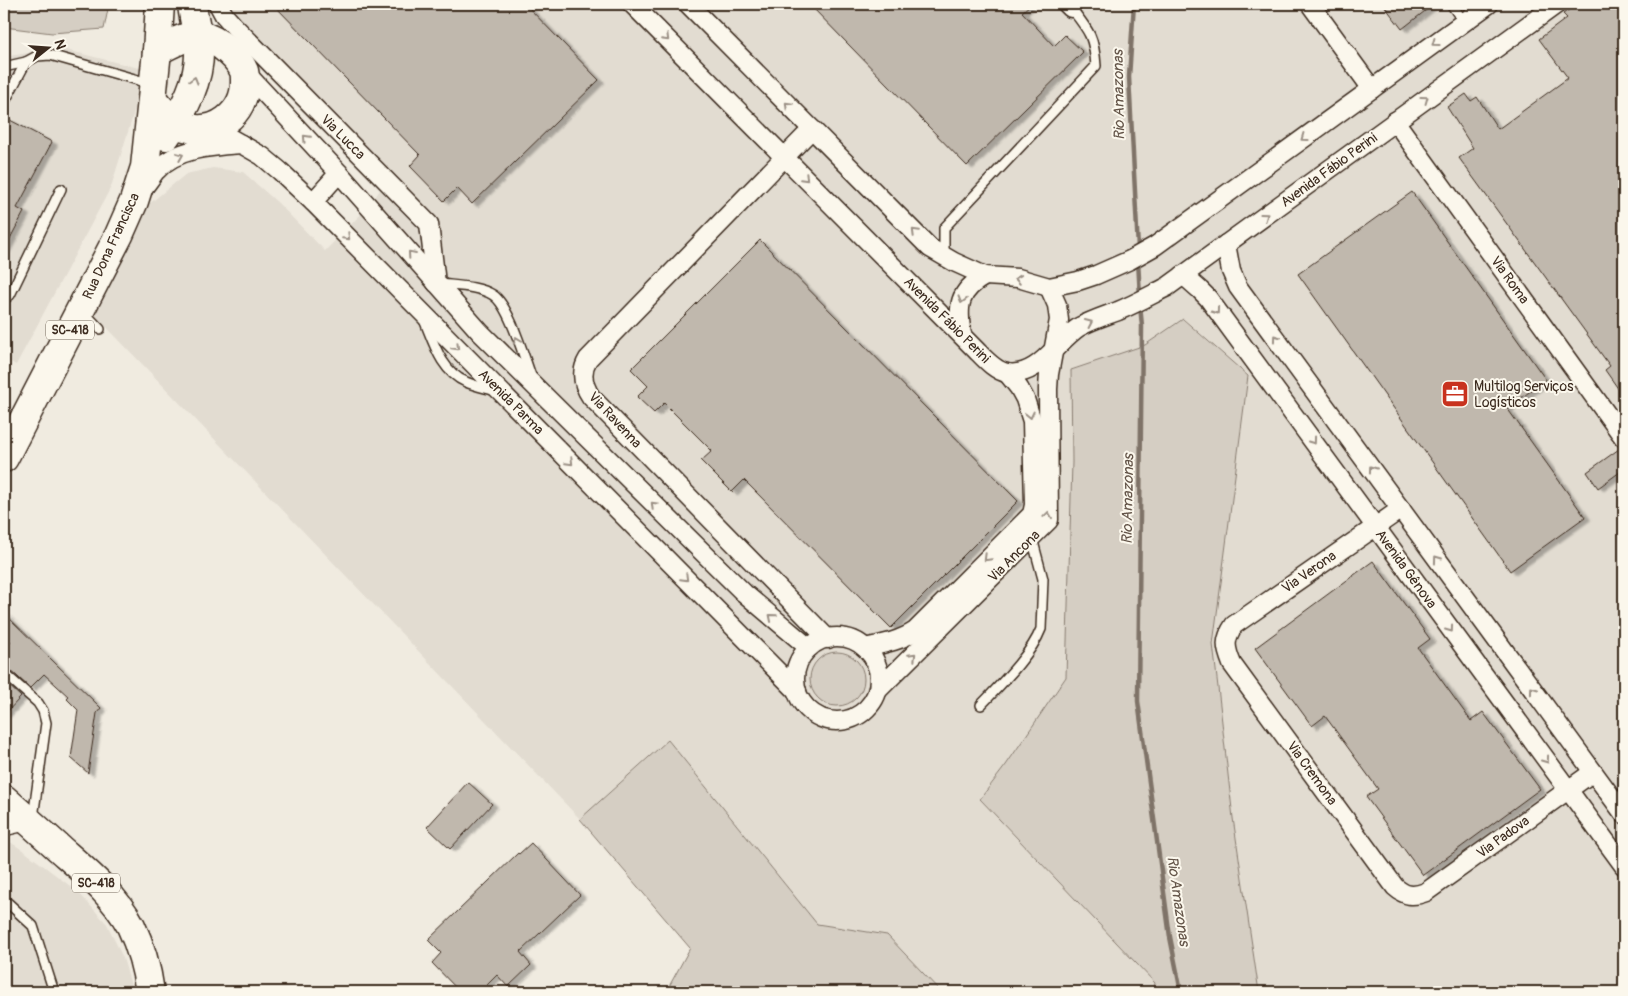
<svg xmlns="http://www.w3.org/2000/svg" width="1628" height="996" font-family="Pangolin,sans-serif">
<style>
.built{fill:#e2dcd1}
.green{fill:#d5cec3;stroke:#887c70}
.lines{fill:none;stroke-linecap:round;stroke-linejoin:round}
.stream{stroke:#7f7367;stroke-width:4.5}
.building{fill:#c0b8ad;stroke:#3b2a1e;filter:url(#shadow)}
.lane-casing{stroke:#3b2a1e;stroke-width:12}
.street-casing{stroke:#3b2a1e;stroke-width:21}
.primary-casing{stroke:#3b2a1e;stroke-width:31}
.lane{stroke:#fbf7ec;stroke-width:9}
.street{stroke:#fbf7ec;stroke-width:18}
.primary{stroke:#fbf7ec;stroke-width:28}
.oneway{stroke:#9b9085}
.labels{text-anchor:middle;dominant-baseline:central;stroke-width:4;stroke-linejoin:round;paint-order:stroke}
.shield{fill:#fbf7ec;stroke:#75685c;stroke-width:1}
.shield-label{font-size:12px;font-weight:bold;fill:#3b2a1e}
.street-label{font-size:14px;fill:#3b2a1e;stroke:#fbf7ec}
.poi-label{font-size:14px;fill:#3b2a1e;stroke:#fbf7ec;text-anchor:start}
.water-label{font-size:15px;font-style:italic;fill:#635448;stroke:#fbf7ec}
</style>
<defs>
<filter id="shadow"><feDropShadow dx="5.5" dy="3" stdDeviation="1" flood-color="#0004"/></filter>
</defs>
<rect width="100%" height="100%" fill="#f0ebe0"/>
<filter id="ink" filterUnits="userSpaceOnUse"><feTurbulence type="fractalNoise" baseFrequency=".02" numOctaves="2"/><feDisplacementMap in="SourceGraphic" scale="10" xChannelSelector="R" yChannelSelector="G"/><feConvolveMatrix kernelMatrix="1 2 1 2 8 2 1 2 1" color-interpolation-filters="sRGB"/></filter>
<g filter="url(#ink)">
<g class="built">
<path d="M 208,4 L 1624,4 L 1624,992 L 1259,992 L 1233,818 L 1213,644 L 1248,376 L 1184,319 L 1145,345 L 1071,370 L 1072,462 L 1066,677 L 1006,765 L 980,799 L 1155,983 L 1153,992 L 941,992 L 887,935 L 817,924 L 668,740 L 580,819 L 94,314 L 149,204 L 186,174 L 213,168 L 243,172 L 278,203 L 325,251 L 369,206 L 380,190 L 216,24 Z"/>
<path d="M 58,48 L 147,70 L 111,187 L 16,365 L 4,358 L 4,57 Z"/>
<path d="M 4,838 L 24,851 L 78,892 L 107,924 L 123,958 L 133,992 L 4,992 Z"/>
</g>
<g class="green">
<path d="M 4,4 L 109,4 L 104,29 L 52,33 L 4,27 Z"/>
<path d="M 1183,319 L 1248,376 L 1213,644 L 1233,818 L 1259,992 L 1153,992 L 1155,983 L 980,799 L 1006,765 L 1066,677 L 1072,462 L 1071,370 L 1145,345 Z"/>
<circle cx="837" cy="679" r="27"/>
<path d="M 668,740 L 817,924 L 887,935 L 941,992 L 666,992 L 690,948 L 580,819 Z"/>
</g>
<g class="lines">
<g class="stream">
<path d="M 1134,4 L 1129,77 L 1138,249"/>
<path d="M 1138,260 L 1140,297"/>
<path d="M 1140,305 L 1142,326 L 1138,701 L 1170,937 L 1181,992"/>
</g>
</g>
<g class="building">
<path d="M 273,4 L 525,4 L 599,80 L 472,204 L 457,188 L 444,201 L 410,166 L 420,155 Z"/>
<path d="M 809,4 L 1031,4 L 1022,12 L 1054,46 L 1065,35 L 1083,52 L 967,166 Z"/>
<path d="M 1383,4 L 1434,4 L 1402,29 Z"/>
<path d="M 1577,4 L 1619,4 L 1624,11 L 1624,397 L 1605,370 L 1610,366 L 1459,158 L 1473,148 L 1447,107 L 1466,94 L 1471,101 L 1477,97 L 1498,129 L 1568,78 L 1539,39 L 1567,18 L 1563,14 Z"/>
<path d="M 8,119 L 52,142 L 17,208 L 24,212 L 4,250 L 4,128 Z"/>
<path d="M 1412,192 L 1546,380 L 1507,408 L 1585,517 L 1510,571 L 1298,274 Z"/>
<path d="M 760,240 L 1018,501 L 891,628 L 744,480 L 732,492 L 701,461 L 712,451 L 664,403 L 654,413 L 637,397 L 648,386 L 631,369 Z"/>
<path d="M 1619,449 L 1624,456 L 1624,469 L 1598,488 L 1587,472 Z"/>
<path d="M 1373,561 L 1430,639 L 1418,648 L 1471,721 L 1483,712 L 1540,789 L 1423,875 L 1366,797 L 1378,789 L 1325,716 L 1312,726 L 1255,648 Z"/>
<path d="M 4,613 L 101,708 L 97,713 L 88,773 L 71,758 L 78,710 L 67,699 L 69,697 L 44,674 L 30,688 L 8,668 L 4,667 L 4,649 L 11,642 L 4,635 Z"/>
<path d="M 4,681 L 21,697 L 4,715 Z"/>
<path d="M 468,782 L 492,804 L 450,849 L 427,827 Z"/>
<path d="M 531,843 L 580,895 L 520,952 L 531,965 L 508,987 L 497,975 L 480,992 L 460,992 L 432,963 L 441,953 L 428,940 L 518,853 L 519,854 Z"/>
</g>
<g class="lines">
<g class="lane-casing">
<g id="lane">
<path d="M 1451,4 L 1464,22"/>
<path d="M 4,67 L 26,62"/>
<path d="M 4,103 L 26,62 L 37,56 L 50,55 L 152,84"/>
<path d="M 944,257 L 944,228 L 1096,66 C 1094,36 1089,31 1071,8"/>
<path d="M 440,284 C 456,286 479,286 493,295 C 509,305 524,357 531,376"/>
<path d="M 4,299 L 10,295 L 61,189"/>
<path d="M 83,311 L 100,329"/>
<path d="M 425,322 C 434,344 442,372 466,382 C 475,386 486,388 496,391"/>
<path d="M 4,673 L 38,703 L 43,711 L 46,723 L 33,818"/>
<path d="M 981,705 C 1000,685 1031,655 1041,629 L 1043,579 L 1032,538"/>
<path d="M 4,831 L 25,826"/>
<path d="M 4,901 L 8,903 L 33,926 L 54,992"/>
</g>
</g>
<g class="street-casing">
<g id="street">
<path d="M 218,4 L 224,15 L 233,25 L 429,224 L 436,283"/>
<path d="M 632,4 L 976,350 C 984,358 995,371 1007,373 C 1038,378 1056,342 1079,327 C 1092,320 1105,316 1118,311 C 1135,304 1151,295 1167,287 L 1557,4"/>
<path d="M 688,4 L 930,248 L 954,262 L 985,276 L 1018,278 L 1049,287 L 1078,281 L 1096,275 L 1130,260 L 1155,246 L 1489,4"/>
<path d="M 1067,4 L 1071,8"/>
<path d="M 1310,4 L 1372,89"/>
<path d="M 245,72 L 339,173 L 480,332 L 744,593 L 809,648"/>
<path d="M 1395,121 L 1624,438"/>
<path d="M 213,128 L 262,156 L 280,171 L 313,202 L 797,691"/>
<path d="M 812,129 L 588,359 C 580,372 583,385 591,397 L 828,639"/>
<path d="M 144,187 C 148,182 152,176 156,171 C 176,148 213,146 241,144"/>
<path d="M 313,202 L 339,173"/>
<path d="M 1226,244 L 1231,271 L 1238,287 L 1624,814"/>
<path d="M 1183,275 L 1200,290 L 1208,298 L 1624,866"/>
<path d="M 962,335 C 957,306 958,291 985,276"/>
<path d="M 1401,509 L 1234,625 C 1224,640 1225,647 1232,664 L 1395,887 C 1405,896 1413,897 1426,892 L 1593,772"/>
<circle cx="837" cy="679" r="42"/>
<path d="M 865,648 C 883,644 900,641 915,631 L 1032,514 L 1034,505 L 1032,421 L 1025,399 L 1019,388 L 1007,373"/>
<path d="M 878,690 L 1049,520 L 1048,389 L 1049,374 L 1059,320 L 1057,305 L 1049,287"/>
</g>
</g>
<g class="primary-casing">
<g id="primary">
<path d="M 153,100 C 162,110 172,123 185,127 C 215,136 245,114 245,82 C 245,79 245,74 244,71 C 240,61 230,52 221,45 C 215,41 205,35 197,35 C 184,36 169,45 157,51"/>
<path d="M 166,136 C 184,110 201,80 199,46 C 198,32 193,18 192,4"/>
<path d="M 4,458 L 119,235 L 134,201 L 145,167 L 157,51 L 160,4"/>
<path d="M 4,799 C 23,816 42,833 61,850 C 86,872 115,896 131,926 C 141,947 147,970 150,992"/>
</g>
</g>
<use href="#lane" class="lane"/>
<use href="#street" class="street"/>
<use href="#primary" class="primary"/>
</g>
<defs><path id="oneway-chevron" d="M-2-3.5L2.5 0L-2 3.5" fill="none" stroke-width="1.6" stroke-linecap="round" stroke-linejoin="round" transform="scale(1.25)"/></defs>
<g class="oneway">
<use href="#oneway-chevron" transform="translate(666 38) rotate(45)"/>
<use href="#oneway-chevron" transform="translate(1435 43) rotate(144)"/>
<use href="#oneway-chevron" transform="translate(194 80) rotate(-74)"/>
<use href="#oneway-chevron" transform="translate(1425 99) rotate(-36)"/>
<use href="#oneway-chevron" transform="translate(788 105) rotate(-135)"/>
<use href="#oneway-chevron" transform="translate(306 138) rotate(-133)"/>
<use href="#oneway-chevron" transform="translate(1304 138) rotate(144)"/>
<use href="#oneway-chevron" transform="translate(180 156) rotate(-22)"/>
<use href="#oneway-chevron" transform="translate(805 178) rotate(45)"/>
<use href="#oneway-chevron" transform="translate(1265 216) rotate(-36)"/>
<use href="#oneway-chevron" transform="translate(915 232) rotate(-135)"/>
<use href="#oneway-chevron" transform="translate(347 237) rotate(45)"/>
<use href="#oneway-chevron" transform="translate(411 254) rotate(-131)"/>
<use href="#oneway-chevron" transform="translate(1018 279) rotate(-171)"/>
<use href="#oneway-chevron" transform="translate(962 300) rotate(106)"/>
<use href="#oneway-chevron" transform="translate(1216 311) rotate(54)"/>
<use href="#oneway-chevron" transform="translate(1089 323) rotate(-25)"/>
<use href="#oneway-chevron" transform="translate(1276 338) rotate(-126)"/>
<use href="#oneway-chevron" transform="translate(517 340) rotate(-111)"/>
<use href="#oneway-chevron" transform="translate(456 347) rotate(45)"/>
<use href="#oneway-chevron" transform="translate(1030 415) rotate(77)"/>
<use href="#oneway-chevron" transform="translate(1313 441) rotate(54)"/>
<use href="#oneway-chevron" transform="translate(570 462) rotate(45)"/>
<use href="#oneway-chevron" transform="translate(1372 469) rotate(-126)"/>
<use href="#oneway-chevron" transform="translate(654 505) rotate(-135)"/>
<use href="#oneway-chevron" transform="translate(1048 515) rotate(-82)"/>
<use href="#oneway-chevron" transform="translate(987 558) rotate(135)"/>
<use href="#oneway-chevron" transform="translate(1437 559) rotate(-126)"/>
<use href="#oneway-chevron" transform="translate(685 578) rotate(45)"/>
<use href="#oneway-chevron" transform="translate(772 617) rotate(-140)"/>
<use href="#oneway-chevron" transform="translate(1450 629) rotate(54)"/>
<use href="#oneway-chevron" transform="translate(913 656) rotate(-45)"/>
<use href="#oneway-chevron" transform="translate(1533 690) rotate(-126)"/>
<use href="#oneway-chevron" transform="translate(1546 760) rotate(54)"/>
</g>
</g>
<defs>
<g id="office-square" transform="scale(1.4375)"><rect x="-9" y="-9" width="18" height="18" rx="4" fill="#c8321e" stroke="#fbf7ec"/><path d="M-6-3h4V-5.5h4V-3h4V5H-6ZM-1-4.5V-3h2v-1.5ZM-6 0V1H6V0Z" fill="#fff"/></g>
</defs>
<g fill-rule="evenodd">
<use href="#office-square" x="1455" y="394"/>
</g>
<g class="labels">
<g class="shield">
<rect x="46" y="320.5" width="48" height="19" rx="4"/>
<rect x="72" y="873.5" width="48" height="19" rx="4"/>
</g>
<g class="shield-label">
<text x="70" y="330">SC-418</text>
<text x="96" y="883">SC-418</text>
</g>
<g class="street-label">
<text transform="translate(343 137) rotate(45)">Via Lucca</text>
<text transform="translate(1329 170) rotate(-36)">Avenida Fábio Perini</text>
<text transform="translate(111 246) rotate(-65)">Rua Dona Francisca</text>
<text transform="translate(1510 280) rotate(54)">Via Roma</text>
<text transform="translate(947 320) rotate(45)">Avenida Fábio Perini</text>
<text transform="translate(511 402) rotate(45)">Avenida Parma</text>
<text transform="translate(615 420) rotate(47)">Via Ravenna</text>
<text transform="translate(1014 556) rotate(-45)">Via Ancona</text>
<text transform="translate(1406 569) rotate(54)">Avenida Gênova</text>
<text transform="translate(1309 572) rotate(-35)">Via Verona</text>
<text transform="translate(1312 773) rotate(54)">Via Cremona</text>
<text transform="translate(1503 837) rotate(-36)">Via Padova</text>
</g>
<g class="poi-label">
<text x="1474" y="386">Multilog Serviços<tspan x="1474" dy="16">Logísticos</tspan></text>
</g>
<g class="water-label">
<text transform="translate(1119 95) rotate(-91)">Rio Amazonas</text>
<text transform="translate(1128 499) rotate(-89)">Rio Amazonas</text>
<text transform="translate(1178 901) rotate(82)">Rio Amazonas</text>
</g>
</g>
<rect width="1628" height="996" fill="none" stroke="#fbf7ec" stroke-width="20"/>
<rect x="10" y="10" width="1608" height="976" fill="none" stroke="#3b2a1e" stroke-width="2" filter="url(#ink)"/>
<g transform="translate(48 48) rotate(73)" stroke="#fbf7ec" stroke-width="4" paint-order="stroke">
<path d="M0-4L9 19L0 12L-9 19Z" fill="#3b2a1e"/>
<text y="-8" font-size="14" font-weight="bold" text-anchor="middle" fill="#3b2a1e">N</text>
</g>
</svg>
